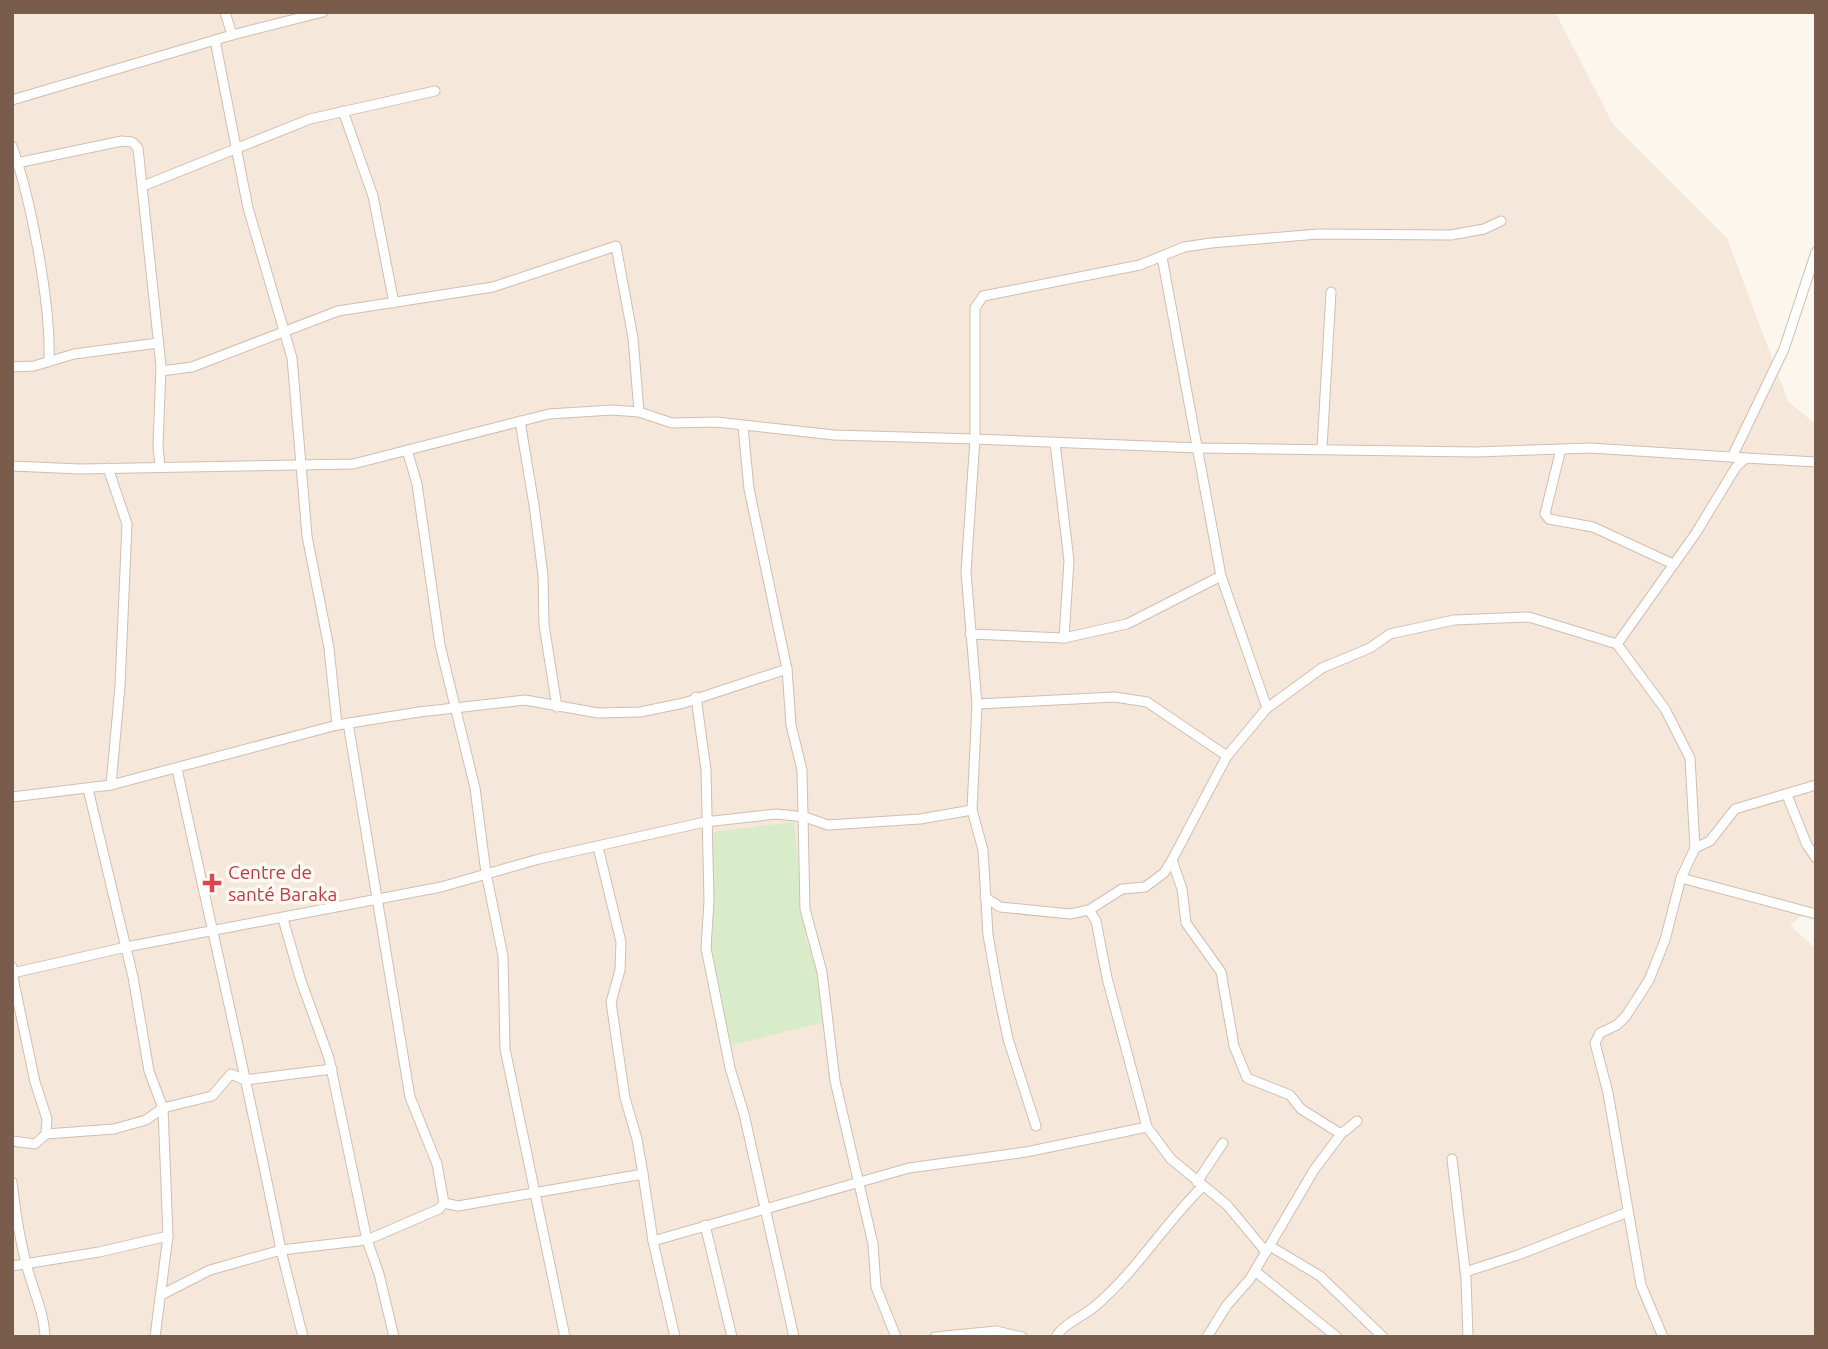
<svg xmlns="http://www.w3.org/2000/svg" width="1828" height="1349" font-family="Ubuntu,sans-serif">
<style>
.residential{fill:#f5e8da}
.green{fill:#d8ecc9}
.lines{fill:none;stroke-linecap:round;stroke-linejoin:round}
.minor-casing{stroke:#d1beb0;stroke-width:11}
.minor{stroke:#fff;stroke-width:9}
.health-dot{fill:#e0444e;stroke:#fffaf3;stroke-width:2.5}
.labels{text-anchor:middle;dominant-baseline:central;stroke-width:7;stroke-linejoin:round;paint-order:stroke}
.health-label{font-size:19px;fill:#be3a42;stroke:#fffaf3;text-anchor:start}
</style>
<rect width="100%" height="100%" fill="#fdf6ec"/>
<path class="residential" d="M 12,12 L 1555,12 L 1613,124 L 1727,238 L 1788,401 L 1816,425 L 1816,904 L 1790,925 L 1816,949 L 1816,1337 L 12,1337 Z"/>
<path class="green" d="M 794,822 L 806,940 L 817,968 L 824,1022 L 729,1046 L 709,935 L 713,896 L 711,832 Z"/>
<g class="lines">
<g class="minor-casing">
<g id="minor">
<path d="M 225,12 L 232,35"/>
<path d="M 215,40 L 248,208 L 292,358 L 307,536 L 329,648 L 337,725"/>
<path d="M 12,100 L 232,35 L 323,12"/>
<path d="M 343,111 L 373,196 L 394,303"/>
<path d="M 12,146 C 31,199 51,304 49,361"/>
<path d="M 12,164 L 122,141 L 132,142 L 138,148 L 161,366 L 158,446 L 160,467"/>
<path d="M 143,186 L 310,119 L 435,91"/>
<path d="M 1162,257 L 1221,576 L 1267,708"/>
<path d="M 12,367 L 34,366 L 74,354 L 158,343"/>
<path d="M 161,371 L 192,367 L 338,311 L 493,287 L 616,246 L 633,338 L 639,412"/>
<path d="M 520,421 L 534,505 L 543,575 L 544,625 L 557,707"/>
<path d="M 743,426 L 749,489 L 787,669 L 791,725 L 802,770 L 805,909 L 822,972 L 835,1081 L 873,1244 L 876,1287 L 896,1337"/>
<path d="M 1055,443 L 1069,561 L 1064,638"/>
<path d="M 1322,448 L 1331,292"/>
<path d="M 1561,449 L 1545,514 L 1549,519 L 1593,527 L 1673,564"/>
<path d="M 407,450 L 417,484 L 440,645 L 475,788 L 486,873 L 503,956 L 505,1049 L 565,1337"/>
<path d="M 1732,457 L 1784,349 L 1816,252"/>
<path d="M 12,466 L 80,469 L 353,464 L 549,414 L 612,410 L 639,412 L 672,423 L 716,422 L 834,435 L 975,439 L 975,308 L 983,296 L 1140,265 L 1184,247 L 1211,243 L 1318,234 L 1451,235 L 1484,229 L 1501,221"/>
<path d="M 108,468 L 127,524 L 120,686 L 111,785"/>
<path d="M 970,634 L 1064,638 L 1127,624 L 1221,576"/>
<path d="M 1617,644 L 1696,533 L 1736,467 L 1746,458 L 1816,462"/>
<path d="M 696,697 L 706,770 L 709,901 L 706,948 L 730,1068 L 744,1114 L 794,1337"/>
<path d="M 977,704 L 1115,697 L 1147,702 L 1227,756"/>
<path d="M 177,769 C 212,930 249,1089 281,1250 L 367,1240 L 439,1209 L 444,1203 L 437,1164 L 410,1097 L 348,723"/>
<path d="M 88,789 L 133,977 L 149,1071 L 163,1108 L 168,1236 L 155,1337"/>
<path d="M 1787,795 L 1807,845 L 1816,858"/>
<path d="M 12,797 L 111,785 L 337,725 L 419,712 L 525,700 L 598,713 L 640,712 L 684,703 L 787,669"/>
<path d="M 598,847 L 621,942 L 620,970 L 611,1002 L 625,1098 L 637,1139 L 643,1174"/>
<path d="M 1695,848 L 1710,841 L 1735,809 L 1816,785"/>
<path d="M 1681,878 L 1816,914"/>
<path d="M 985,897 L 1000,907 L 1070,914 L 1089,910 L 1122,889 L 1145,887 L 1164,873 L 1172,860"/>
<path d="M 1089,910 L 1096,921 L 1107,978 L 1147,1127 L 1171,1159 L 1227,1205 L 1266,1252"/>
<path d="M 283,919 L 301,981 L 329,1058 L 367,1240 L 379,1274 L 394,1337"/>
<path d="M 12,967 L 13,973 L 126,947 L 441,887 L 539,859 L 705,822 L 776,814 L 805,817 L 828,825 L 920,819 L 972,810"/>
<path d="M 12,973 L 35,1082 L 47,1119 L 46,1134 L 35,1144 L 12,1141"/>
<path d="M 1036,1126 L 1008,1039 L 997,986 L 988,935 L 983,850 L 972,810 L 977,704 L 966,572 L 975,439 L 1199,448 L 1475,452 L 1591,448 L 1746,458"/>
<path d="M 46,1134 L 114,1129 L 146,1120 L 163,1108 L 212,1096 L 231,1074 L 245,1080 L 332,1069"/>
<path d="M 1341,1134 L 1301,1109 L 1290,1095 L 1247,1078 L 1234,1046 L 1221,972 L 1186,923 L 1182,889 L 1172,860 L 1227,756 L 1267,708 L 1322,668 L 1370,648 L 1390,634 L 1454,620 L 1529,617 L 1617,644 L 1665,709 L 1690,758 L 1695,848 L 1681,878 L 1665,940 L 1649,980 L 1626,1016 L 1617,1025 L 1600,1033 L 1595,1043 L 1608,1093 L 1641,1285 L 1663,1337"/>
<path d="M 1452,1159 L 1466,1278 L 1468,1337"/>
<path d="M 12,1182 C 15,1209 19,1236 26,1263 C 32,1288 44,1311 45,1337"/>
<path d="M 1197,1182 L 1223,1143"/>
<path d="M 444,1203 L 458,1206 L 643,1174 L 653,1241 L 909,1168 L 1026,1152 L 1147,1127"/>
<path d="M 705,1225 L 732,1337"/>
<path d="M 653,1241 L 675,1337"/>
<path d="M 1270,1246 L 1320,1276 L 1383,1337"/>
<path d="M 12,1266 L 99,1252 L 168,1236"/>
<path d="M 1255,1271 L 1337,1337"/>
<path d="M 1465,1272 L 1518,1255 L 1628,1212"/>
<path d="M 161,1295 L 210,1270 L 281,1250 L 303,1337"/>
<path d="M 935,1337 L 996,1331 L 1022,1337"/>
<path d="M 1056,1337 C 1063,1324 1082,1317 1094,1307 C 1136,1272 1164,1224 1203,1186"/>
<path d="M 1207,1337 L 1227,1305 L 1250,1279 L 1314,1170 L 1341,1134 L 1357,1121"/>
</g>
</g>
<use href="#minor" class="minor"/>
</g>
<path class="health-dot" d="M208.5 872.5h7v7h7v7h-7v7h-7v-7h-7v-7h7z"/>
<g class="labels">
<g class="health-label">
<text x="228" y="872">Centre de<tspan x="228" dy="22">santé Baraka</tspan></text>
</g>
</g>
<rect width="1828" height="1349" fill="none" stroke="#7a5c4d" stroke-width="28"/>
</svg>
